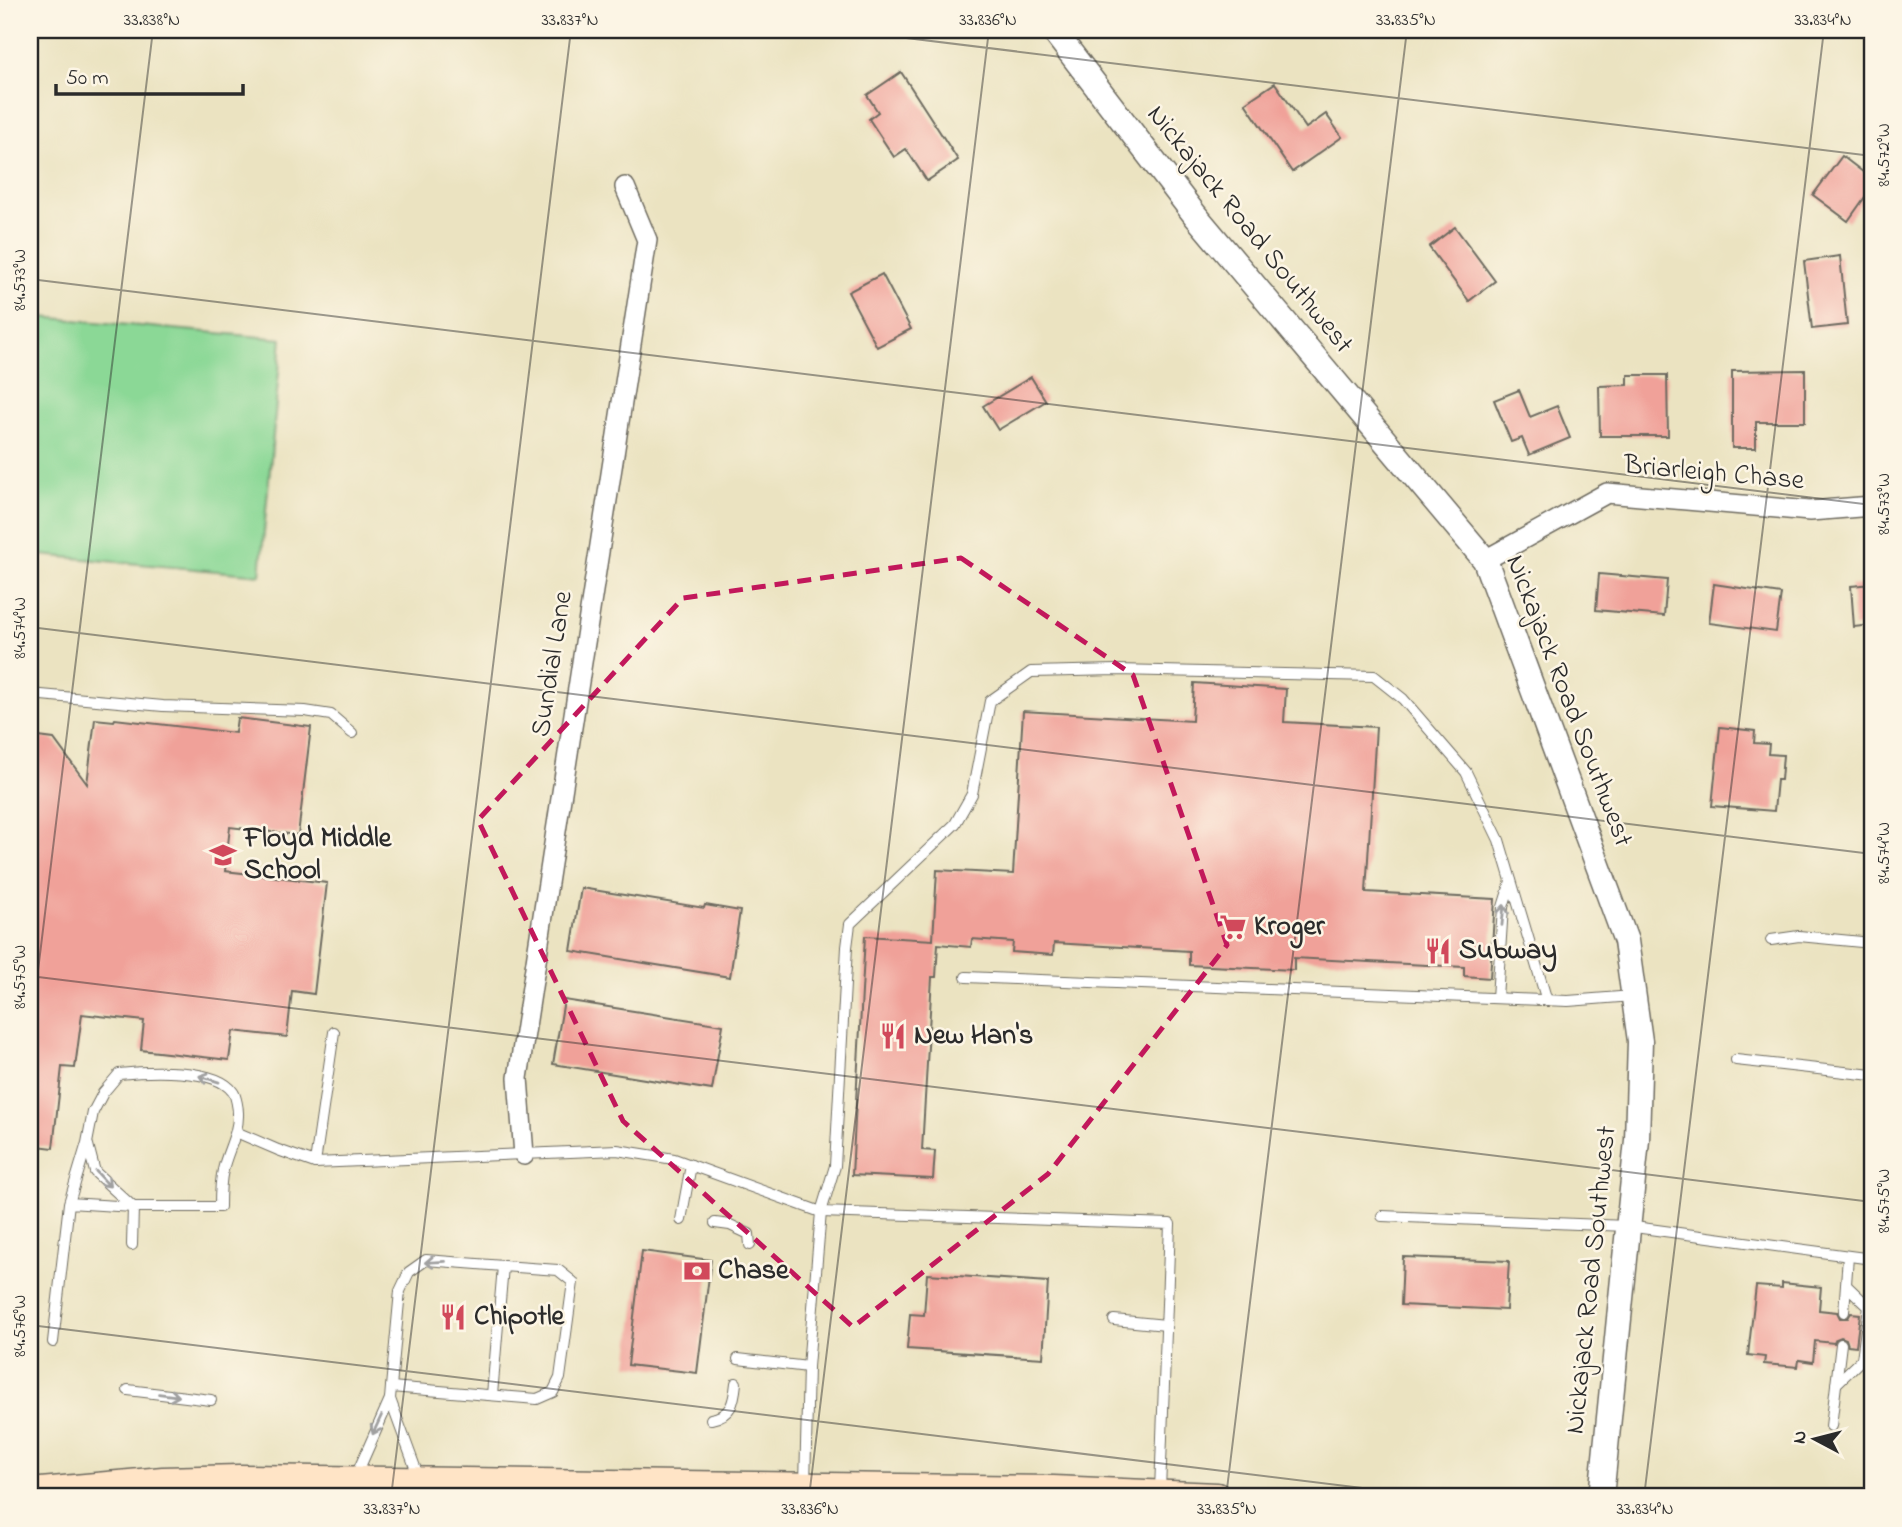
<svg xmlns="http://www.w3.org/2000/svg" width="1902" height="1527" font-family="'Indie Flower',sans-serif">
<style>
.pitch{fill:#8bd896;stroke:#5b8260;stroke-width:2}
.building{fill:#f0a199}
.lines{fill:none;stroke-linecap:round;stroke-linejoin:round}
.service-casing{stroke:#6e6b60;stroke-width:12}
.minor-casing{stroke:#6e6b60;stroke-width:22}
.tertiary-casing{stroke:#6e6b60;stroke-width:27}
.secondary-casing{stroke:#6e6b60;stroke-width:31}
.service{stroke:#fff;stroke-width:10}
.minor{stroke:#fff;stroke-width:19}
.tertiary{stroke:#fff;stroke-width:24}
.secondary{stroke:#ffe4c6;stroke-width:28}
.oneway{stroke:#a0a0a0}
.marked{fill:none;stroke:#c2185b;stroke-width:5;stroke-dasharray:14 9;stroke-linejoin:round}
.ticks{fill:none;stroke:#2b2b2b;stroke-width:2;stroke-opacity:0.45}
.labels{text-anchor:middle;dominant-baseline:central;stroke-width:5;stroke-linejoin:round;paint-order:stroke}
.street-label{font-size:28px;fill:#2b2b2b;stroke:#fcf5e5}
.poi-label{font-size:28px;font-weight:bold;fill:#2b2b2b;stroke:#fcf5e5;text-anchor:start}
.neatline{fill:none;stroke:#2b2b2b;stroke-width:2.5}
.ticks-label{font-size:18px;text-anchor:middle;fill:#2b2b2b}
</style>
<rect width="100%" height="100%" fill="#fcf5e5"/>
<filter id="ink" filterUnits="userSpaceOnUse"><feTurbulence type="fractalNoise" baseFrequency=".0143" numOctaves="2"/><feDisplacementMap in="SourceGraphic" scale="14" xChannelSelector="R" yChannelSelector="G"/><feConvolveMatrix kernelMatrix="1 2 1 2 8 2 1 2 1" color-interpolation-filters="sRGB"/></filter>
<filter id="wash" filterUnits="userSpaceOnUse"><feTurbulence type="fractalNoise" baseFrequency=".00686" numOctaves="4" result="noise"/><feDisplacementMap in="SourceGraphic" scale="28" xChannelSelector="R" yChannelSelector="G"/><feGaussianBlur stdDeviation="1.57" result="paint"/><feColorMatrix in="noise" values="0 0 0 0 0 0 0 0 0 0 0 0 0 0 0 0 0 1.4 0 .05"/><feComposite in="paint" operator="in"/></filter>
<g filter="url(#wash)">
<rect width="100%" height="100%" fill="#ebe3c1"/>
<path class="pitch" d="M 30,316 L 282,339 L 260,575 L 30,554 Z"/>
<g id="blocks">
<g class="building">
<path d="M 901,72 L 958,160 L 927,181 L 906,149 L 894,157 L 869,119 L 878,112 L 867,95 Z"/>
<path d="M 1275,83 L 1306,128 L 1326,114 L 1342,137 L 1292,172 L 1245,103 Z"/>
<path d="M 1842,156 L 1872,179 L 1872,187 L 1848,221 L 1813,195 Z"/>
<path d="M 1455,227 L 1495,281 L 1469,301 L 1429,247 Z"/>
<path d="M 1840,256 L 1847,325 L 1812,329 L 1804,261 Z"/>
<path d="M 882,274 L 911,329 L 877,347 L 848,292 Z"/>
<path d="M 1805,370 L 1805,422 L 1756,422 L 1756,448 L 1732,448 L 1732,371 Z"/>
<path d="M 1628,375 L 1667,375 L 1668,436 L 1600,436 L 1599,386 L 1628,385 Z"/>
<path d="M 1031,377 L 1046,401 L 998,430 L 983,406 Z"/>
<path d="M 1519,390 L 1530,417 L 1557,406 L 1570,438 L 1529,455 L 1522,438 L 1511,442 L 1494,400 Z"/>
<path d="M 1599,574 L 1667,580 L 1664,616 L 1596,610 Z"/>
<path d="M 1714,584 L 1781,594 L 1776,632 L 1709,623 Z"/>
<path d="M 1872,584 L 1872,625 L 1854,627 L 1851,586 Z"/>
<path d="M 1194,683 L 1286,689 L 1284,722 L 1376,727 L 1366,892 L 1495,899 L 1490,978 L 1464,976 L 1464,967 L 1294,958 L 1294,970 L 1189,965 L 1189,951 L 1054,943 L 1053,955 L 1012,952 L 1013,942 L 972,939 L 971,947 L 938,944 L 936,977 L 932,977 L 922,1150 L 935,1151 L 933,1179 L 852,1175 L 865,936 L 933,940 L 937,870 L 1013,874 L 1023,711 L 1192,721 Z"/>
<path d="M 237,718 L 311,727 L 298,835 L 230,827 L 225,871 L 327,883 L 314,994 L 292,991 L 287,1037 L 233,1031 L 229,1060 L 141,1050 L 144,1021 L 82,1014 L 75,1068 L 62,1067 L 53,1148 L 30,1145 L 30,736 L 54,739 L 87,784 L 95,719 L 114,721 L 115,719 L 235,733 Z"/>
<path d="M 1720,727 L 1755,731 L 1754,743 L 1769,744 L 1768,754 L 1783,755 L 1781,780 L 1777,780 L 1774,811 L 1712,806 Z"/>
<path d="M 581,888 L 704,908 L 705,905 L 740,911 L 730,977 L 571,951 Z"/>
<path d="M 564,1000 L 723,1025 L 712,1090 L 553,1064 Z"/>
<path d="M 642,1251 L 711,1260 L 697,1373 L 628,1365 Z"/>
<path d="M 1403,1257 L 1509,1261 L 1506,1310 L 1401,1305 Z"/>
<path d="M 927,1274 L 1048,1282 L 1043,1358 L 907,1349 L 910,1314 L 924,1315 Z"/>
<path d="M 1782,1283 L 1821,1287 L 1819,1310 L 1837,1312 L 1840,1318 L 1848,1318 L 1851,1313 L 1860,1314 L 1856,1346 L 1848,1345 L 1846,1339 L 1841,1337 L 1836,1339 L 1834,1343 L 1815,1341 L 1813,1362 L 1799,1360 L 1798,1367 L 1764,1364 L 1765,1357 L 1748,1355 L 1756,1286 L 1782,1288 Z"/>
</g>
</g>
</g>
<g filter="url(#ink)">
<use href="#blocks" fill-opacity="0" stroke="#6e6b60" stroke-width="2"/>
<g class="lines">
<g class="service-casing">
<g id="service">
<path d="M 30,694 L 163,706 L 305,711 L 331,715 L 352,733"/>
<path d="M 1771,940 L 1799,936 L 1872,943"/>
<path d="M 966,977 L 1568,1001 L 1633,996"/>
<path d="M 1497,998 L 1503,907 L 1511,881"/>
<path d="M 1736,1060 L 1872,1075"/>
<path d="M 236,1132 L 278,1150 L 315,1163 L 617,1150 L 674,1159 L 821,1212 L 808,1367 L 805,1484"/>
<path d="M 88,1145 L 95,1172 L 133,1207"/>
<path d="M 315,1163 L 334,1032"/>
<path d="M 1382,1216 L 1627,1226 L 1872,1259"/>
<path d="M 681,1220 L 691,1165"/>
<path d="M 715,1223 L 730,1225 L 749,1234 L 750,1245"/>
<path d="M 132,1245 L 133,1207"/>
<path d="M 1844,1312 L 1848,1256"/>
<path d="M 1114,1320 L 1166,1325"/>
<path d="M 53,1342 L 69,1203 L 87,1143 L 93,1112 L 103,1093 L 119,1074 C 146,1071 216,1067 233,1092 C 236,1096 238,1108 238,1113 C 239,1133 227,1151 223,1170 C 220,1182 220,1195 220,1207 L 133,1207 L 69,1203"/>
<path d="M 738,1359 L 808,1367"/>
<path d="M 1836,1384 L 1862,1359 L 1869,1307 L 1846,1285"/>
<path d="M 391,1387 L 400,1291 L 409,1272 L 426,1260 L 503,1266"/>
<path d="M 128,1390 L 211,1400"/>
<path d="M 390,1399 L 391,1387 L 537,1399 L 553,1392 L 560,1378 L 573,1282 L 558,1270 L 503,1266 L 492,1395"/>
<path d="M 711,1419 C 732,1415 734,1402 736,1383"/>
<path d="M 1831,1426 L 1841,1344"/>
<path d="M 355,1478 L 390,1399 L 419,1478"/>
<path d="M 1160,1491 L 1170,1224 L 821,1212 L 835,1166 L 847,947 L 850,924 L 955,824 L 972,794 L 990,701 L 1031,672 L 1117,670 L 1374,676 L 1403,699 L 1466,772 L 1499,840 L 1547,1001"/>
</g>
</g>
<g class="minor-casing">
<g id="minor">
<path d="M 1485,560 L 1607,493 L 1810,511 L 1872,506"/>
<path d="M 524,1155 L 518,1078 L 647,240 L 625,187"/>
</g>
</g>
<g class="tertiary-casing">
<path id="tertiary" d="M 1053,30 L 1195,215 L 1485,560 L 1626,941 L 1640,1041 L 1637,1140 L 1601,1497"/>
</g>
<g class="secondary-casing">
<path id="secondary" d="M 30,1493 L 163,1481 L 239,1479 L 1053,1490 L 1217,1497"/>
</g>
<use href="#service" class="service"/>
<use href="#minor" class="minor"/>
<use href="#tertiary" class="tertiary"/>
<use href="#secondary" class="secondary"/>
</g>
<defs><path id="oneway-shaft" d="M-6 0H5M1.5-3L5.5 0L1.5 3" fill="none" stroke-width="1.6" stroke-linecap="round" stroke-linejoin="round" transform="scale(1.75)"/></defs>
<g class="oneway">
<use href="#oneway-shaft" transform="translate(1503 915) rotate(-84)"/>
<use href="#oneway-shaft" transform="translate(209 1079) rotate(-163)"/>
<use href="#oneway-shaft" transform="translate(103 1179) rotate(47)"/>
<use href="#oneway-shaft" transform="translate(435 1262) rotate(177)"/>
<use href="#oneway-shaft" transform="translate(169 1395) rotate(7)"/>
<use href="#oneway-shaft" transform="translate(377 1425) rotate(115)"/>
</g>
</g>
<path class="marked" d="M 961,558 L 1133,675 L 1227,945 L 1048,1174 L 853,1327 L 623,1121 L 478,820 L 683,598 Z"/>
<path class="ticks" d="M 841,30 L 1872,156M 30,279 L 1872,505M 30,627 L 1872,854M 30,976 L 1872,1202M 30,1036 L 153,30M 30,1325 L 1436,1497M 391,1497 L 571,30M 809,1497 L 989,30M 1226,1497 L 1407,30M 1644,1497 L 1824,30"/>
<defs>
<g id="school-bare" transform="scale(2.1)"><path d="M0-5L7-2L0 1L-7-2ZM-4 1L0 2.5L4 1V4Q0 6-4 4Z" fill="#d1495b" stroke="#fcf5e5" stroke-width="2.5" paint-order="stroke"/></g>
<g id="supermarket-bare" transform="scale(2.1)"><path d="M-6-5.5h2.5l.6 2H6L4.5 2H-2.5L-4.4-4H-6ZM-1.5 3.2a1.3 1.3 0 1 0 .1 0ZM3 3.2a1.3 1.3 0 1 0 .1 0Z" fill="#d1495b" stroke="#fcf5e5" stroke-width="2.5" paint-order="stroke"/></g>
<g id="restaurant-bare" transform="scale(2.1)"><path d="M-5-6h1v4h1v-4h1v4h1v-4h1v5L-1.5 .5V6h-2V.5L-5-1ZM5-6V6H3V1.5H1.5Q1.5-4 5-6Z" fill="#d1495b" stroke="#fcf5e5" stroke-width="2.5" paint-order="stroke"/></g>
<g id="bank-bare" transform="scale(2.1)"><path d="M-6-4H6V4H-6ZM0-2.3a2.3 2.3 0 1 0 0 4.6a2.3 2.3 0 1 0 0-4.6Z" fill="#d1495b" stroke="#fcf5e5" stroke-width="2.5" paint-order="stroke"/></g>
</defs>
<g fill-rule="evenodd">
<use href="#school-bare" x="223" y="855"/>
<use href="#supermarket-bare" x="1233" y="927"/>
<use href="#restaurant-bare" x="1438" y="951"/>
<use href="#restaurant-bare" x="893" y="1036"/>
<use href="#bank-bare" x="697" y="1271"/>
<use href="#restaurant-bare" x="453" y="1317"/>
</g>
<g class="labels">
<g class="street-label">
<text transform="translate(1249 230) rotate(51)">Nickajack Road Southwest</text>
<text transform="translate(1714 474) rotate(5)">Briarleigh Chase</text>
<text transform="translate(553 664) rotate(-81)">Sundial Lane</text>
<text transform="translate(1568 701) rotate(69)">Nickajack Road Southwest</text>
<text transform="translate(1592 1280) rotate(-84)">Nickajack Road Southwest</text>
</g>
<g class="poi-label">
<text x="244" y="839">Floyd Middle<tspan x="244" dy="32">School</tspan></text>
<text x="1254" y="927">Kroger</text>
<text x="1459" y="951">Subway</text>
<text x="914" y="1036">New Han's</text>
<text x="718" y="1271">Chase</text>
<text x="474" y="1317">Chipotle</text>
</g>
</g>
<rect width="1902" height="1527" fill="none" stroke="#fcf5e5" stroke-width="77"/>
<g transform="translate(1815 1439) rotate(277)" stroke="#fcf5e5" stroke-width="5" paint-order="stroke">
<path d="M0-5L12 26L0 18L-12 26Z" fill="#2b2b2b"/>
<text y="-10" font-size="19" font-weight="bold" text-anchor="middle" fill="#2b2b2b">N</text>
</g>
<path d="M56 84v10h187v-10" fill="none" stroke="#2b2b2b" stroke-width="3.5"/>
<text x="66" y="84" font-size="21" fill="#2b2b2b" stroke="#fcf5e5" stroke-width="5" paint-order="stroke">50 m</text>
<rect x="38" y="38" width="1826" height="1450" class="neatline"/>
<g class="ticks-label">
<text x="152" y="25">33.838°N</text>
<text x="570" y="25">33.837°N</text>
<text x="988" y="25">33.836°N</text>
<text x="1406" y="25">33.835°N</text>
<text x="1823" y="25">33.834°N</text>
<text transform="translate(1883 155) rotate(-90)" y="6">84.572°W</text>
<text transform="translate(19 280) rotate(-90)" y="6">84.573°W</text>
<text transform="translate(1883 504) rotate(-90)" y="6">84.573°W</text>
<text transform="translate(19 628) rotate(-90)" y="6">84.574°W</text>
<text transform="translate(1883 853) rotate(-90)" y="6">84.574°W</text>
<text transform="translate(19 977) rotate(-90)" y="6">84.575°W</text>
<text transform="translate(1883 1201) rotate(-90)" y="6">84.575°W</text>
<text transform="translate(19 1326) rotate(-90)" y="6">84.576°W</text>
<text x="392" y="1514">33.837°N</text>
<text x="810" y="1514">33.836°N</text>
<text x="1227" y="1514">33.835°N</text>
<text x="1645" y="1514">33.834°N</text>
</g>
</svg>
